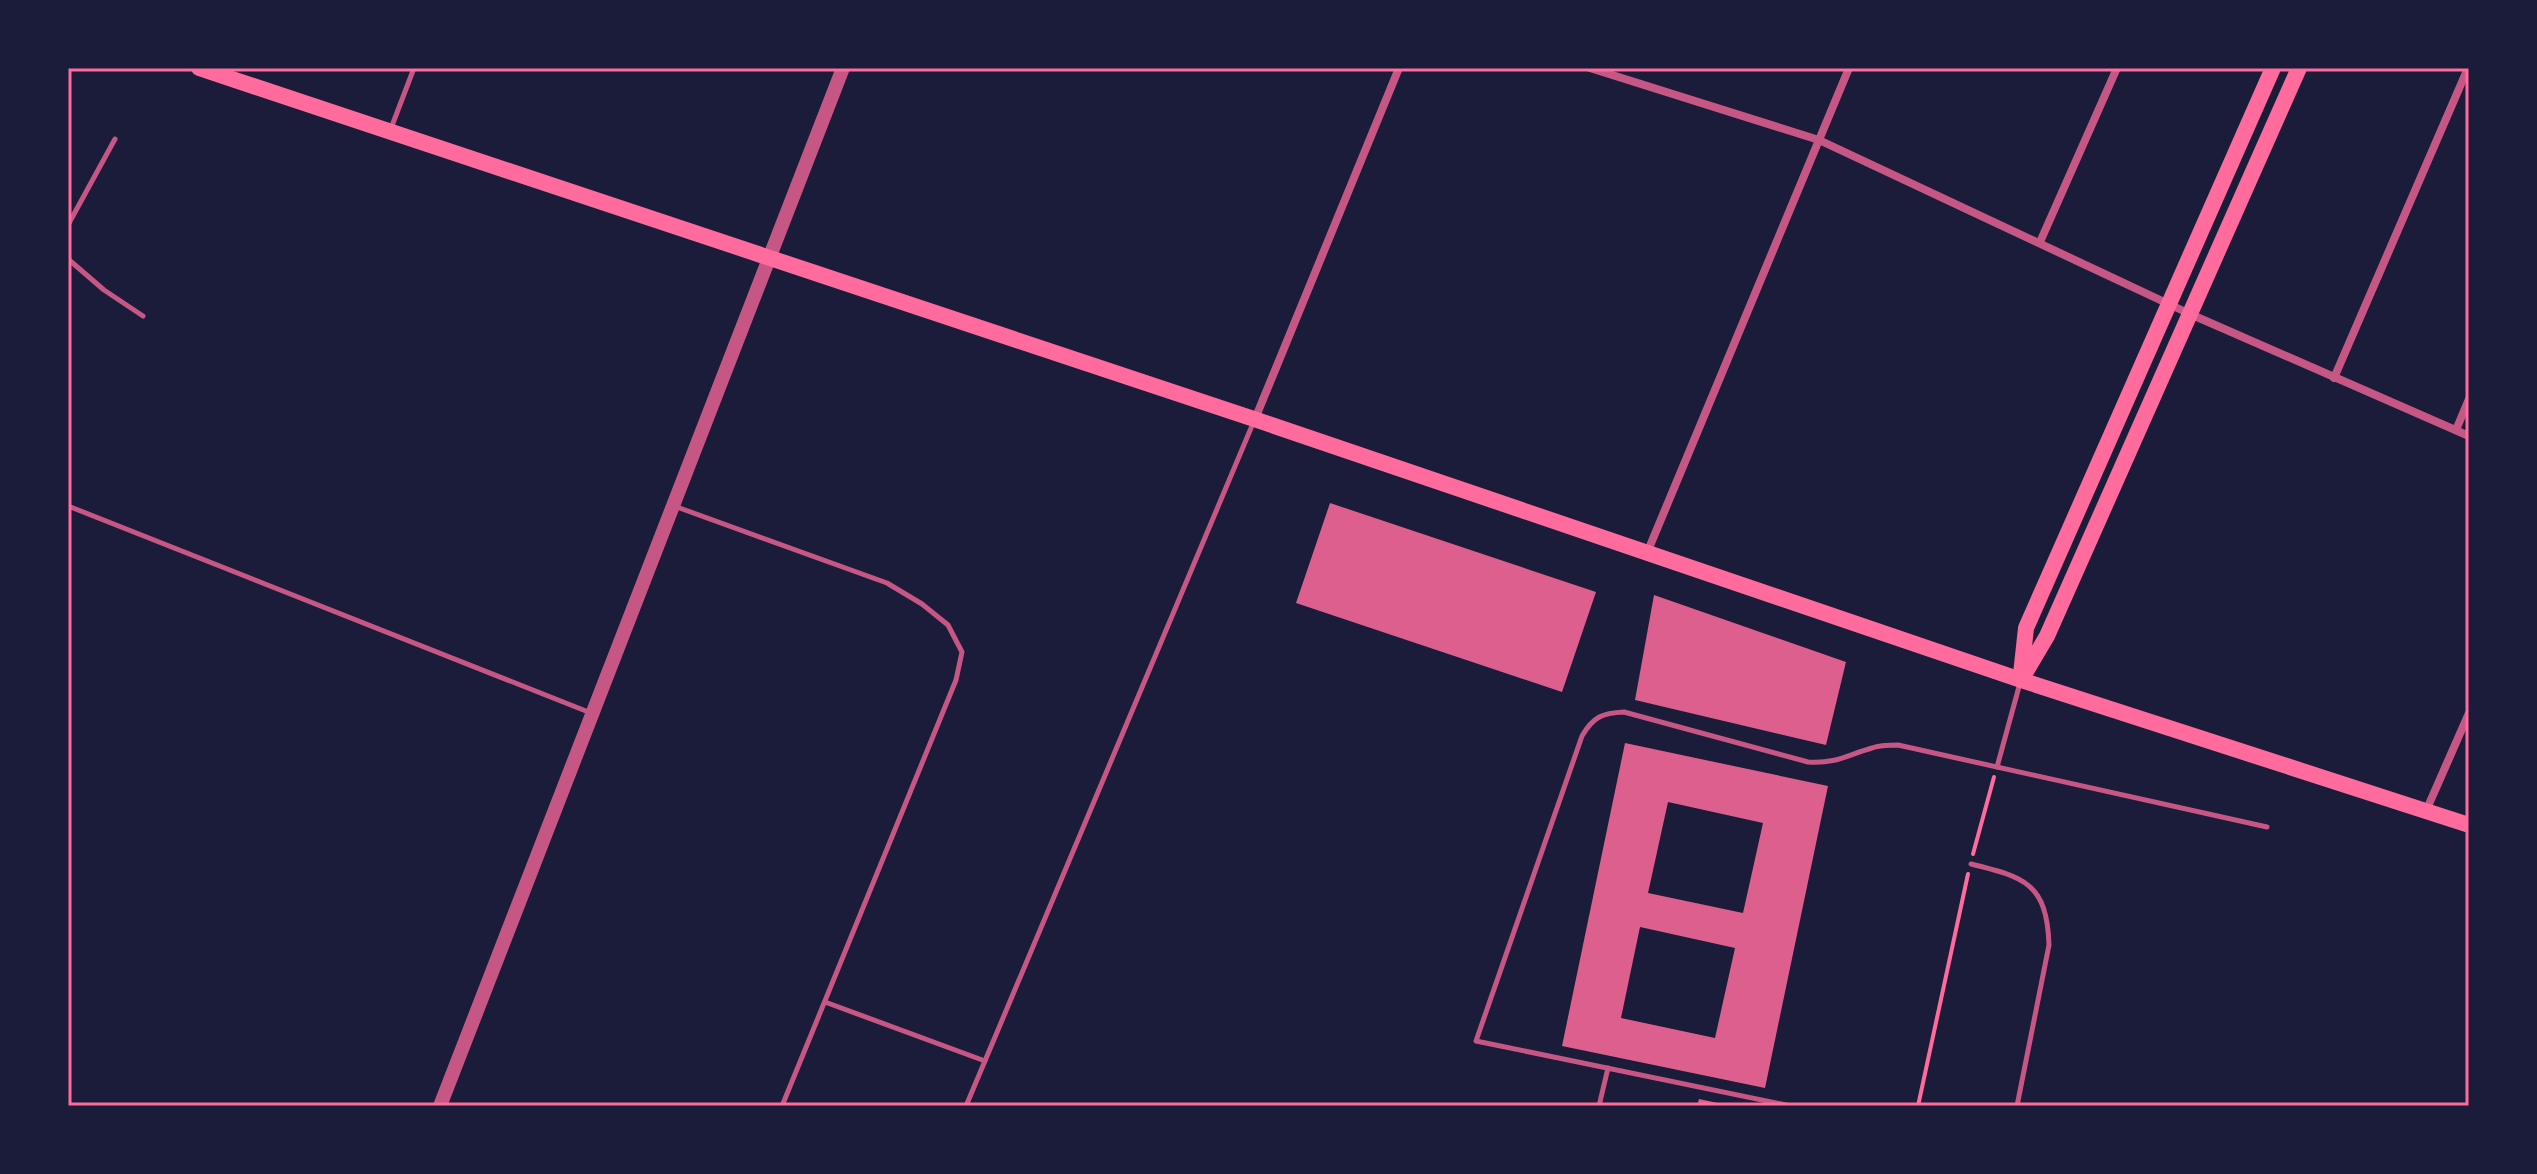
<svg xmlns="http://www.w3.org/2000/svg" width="2537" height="1174" font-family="Cabin,sans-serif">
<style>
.building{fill:#dd5f8e;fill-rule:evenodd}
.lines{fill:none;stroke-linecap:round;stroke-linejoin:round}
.path{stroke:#ff6b9d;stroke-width:4}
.service{stroke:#c65784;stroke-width:5}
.minor{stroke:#c65784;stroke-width:8}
.tertiary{stroke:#c65784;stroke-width:14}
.secondary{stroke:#ff6b9d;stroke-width:16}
.neatline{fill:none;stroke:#ff6b9d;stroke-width:3}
</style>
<rect width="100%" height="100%" fill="#1b1b3a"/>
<g class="building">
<path d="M 1330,503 L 1596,592 L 1562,692 L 1296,603 Z"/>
<path d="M 1654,595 L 1846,662 L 1826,745 L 1635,700 Z"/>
<path d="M 1625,743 L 1828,786 L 1765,1088 L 1562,1046 ZM 1668,802 L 1763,823 L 1743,913 L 1648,893 ZM 1640,927 L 1735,948 L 1715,1038 L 1621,1018 Z"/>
<path d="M 1699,1099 L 1727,1105 L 1727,1106 L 1697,1106 Z"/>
</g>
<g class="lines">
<g class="path">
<path d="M 1973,854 L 1994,777"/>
<path d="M 1918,1106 L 1968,874"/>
</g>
<g class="service">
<path d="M 390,131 L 414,68"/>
<path d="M 68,225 L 115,139"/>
<path d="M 68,259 L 104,290 L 143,316"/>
<path d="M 68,506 L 591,713"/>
<path d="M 674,506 L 887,583 L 922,604 L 948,625 L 962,652 L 956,680 L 782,1106"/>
<path d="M 1997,767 L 2020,683"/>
<path d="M 1971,864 C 2024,877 2047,883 2049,945 L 2017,1106"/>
<path d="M 825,1002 L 985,1061"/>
<path d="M 966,1106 L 1254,421"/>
<path d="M 1599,1106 L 1608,1068"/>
<path d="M 1791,1106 L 1476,1041 L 1582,736 C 1593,717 1602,713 1624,712 L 1808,762 C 1836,764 1847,755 1872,748 C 1880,745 1889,745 1898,745 L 2267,827"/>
</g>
<g class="minor">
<path d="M 1590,68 L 1819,140 L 2190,314 L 2469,436"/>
<path d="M 2040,242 L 2117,68"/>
<path d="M 2334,378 L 2468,68"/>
<path d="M 1255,419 L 1399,68"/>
<path d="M 2456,430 L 2469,399"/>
<path d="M 1647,553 L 1849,68"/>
<path d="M 2426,811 L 2469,713"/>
</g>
<path class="tertiary" d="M 440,1106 L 843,68"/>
<g class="secondary">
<path d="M 199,68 L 1254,419 L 2021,680 L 2469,825"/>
<path d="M 2021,674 L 2026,628 L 2273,68"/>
<path d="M 2021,680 L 2047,636 L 2299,68"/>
</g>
</g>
<rect width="2537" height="1174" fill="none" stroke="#1b1b3a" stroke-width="140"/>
<rect x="70" y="70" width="2397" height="1034" class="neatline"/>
</svg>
